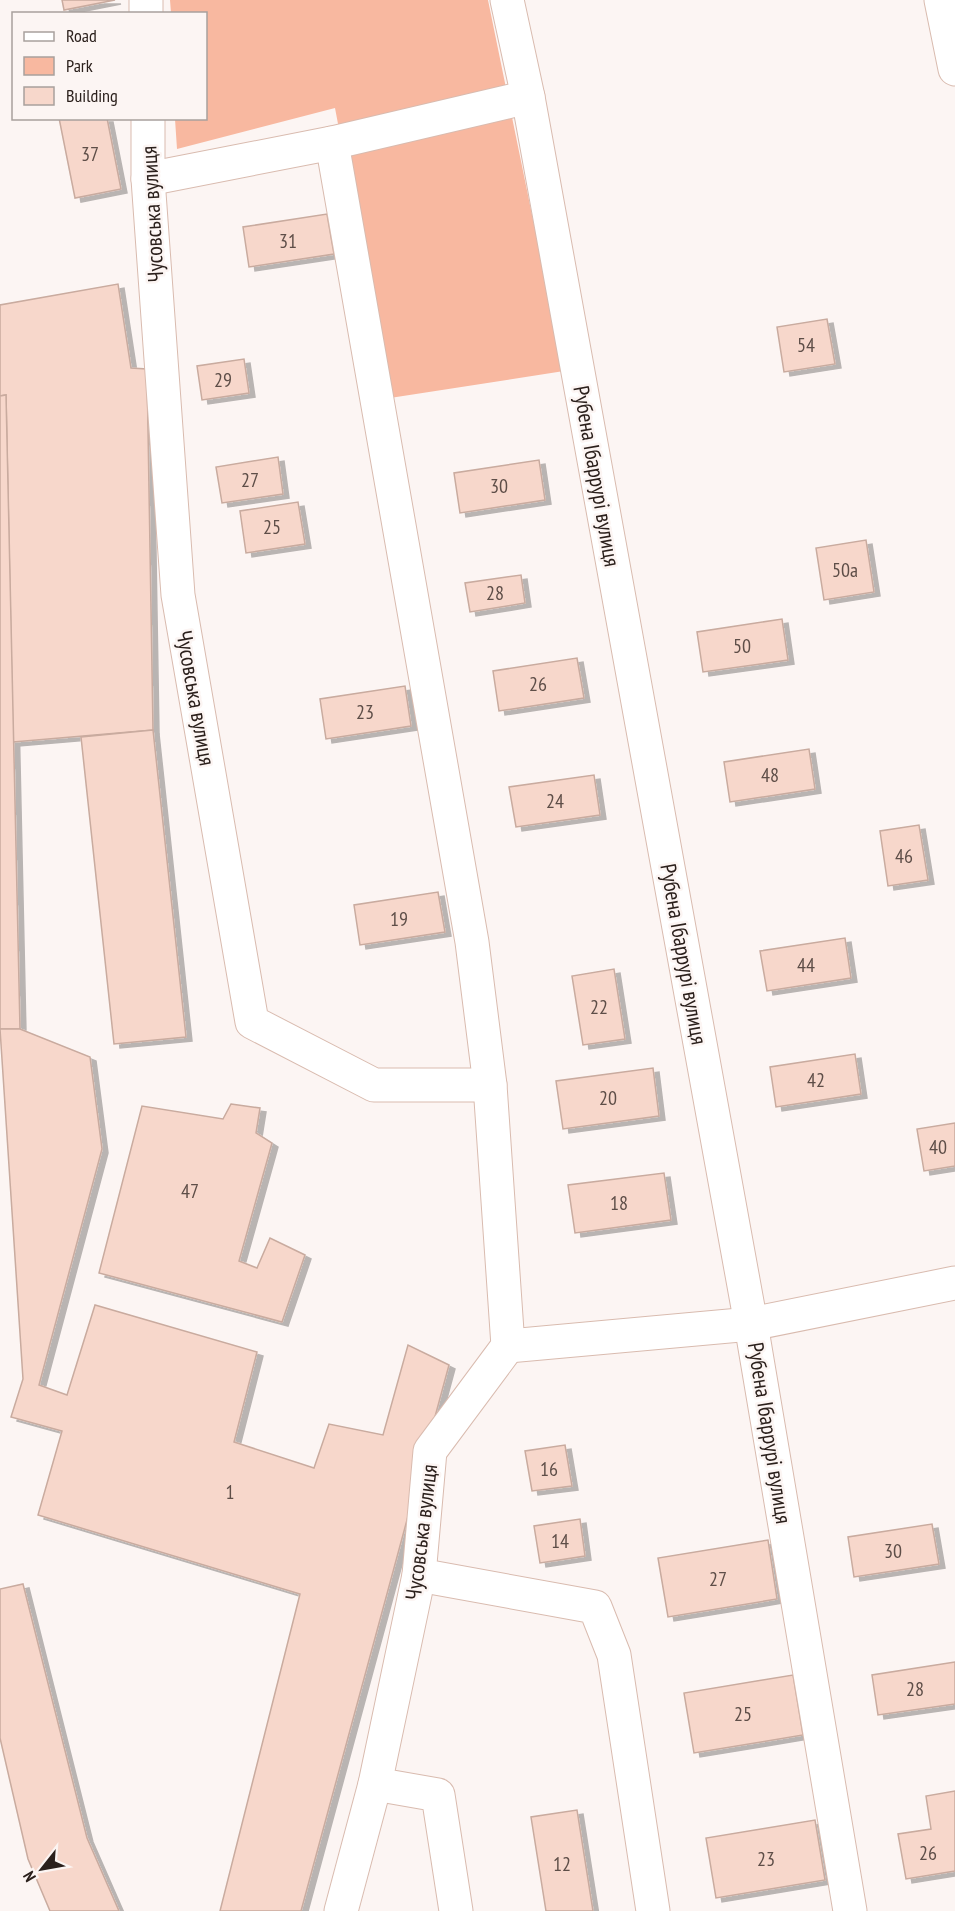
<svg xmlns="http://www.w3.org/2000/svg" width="955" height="1911" font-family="'PT Sans Narrow',sans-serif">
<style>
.green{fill:#f8b8a0}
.building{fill:#f7d7cb;stroke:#c9ab9f;stroke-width:1.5;filter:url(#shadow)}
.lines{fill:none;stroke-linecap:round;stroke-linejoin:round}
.minor-casing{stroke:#d9bbaf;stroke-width:35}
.major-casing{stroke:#d9bbaf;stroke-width:35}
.minor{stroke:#fff;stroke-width:33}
.major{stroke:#fff;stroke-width:33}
.labels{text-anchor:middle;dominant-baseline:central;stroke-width:5;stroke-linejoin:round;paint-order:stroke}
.number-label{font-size:20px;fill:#5e4e48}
.street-label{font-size:22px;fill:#2b201c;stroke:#fcf5f3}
</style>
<defs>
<filter id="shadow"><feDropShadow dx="6" dy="4" stdDeviation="0" flood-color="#0004"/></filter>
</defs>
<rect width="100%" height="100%" fill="#fcf5f3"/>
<path class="green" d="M 170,0 L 488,0 L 564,371 L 390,398 L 335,108 L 177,149 L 175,119 L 206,118 L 206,14 L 171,13 Z"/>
<g class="building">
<path d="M 62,0 L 115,0 L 64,10 Z"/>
<path d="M 59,118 L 107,118 L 121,189 L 75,198 Z"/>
<path d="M 327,214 L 334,254 L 249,267 L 243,227 Z"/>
<path d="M 118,284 L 131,368 L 147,369 L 153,730 L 13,742 L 6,395 L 0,396 L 0,305 Z"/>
<path d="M 827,319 L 835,364 L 784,372 L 777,327 Z"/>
<path d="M 244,359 L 249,393 L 202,400 L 197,366 Z"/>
<path d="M 6,395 L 20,1029 L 0,1029 L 0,396 Z"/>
<path d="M 278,457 L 283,494 L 222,503 L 216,467 Z"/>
<path d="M 539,460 L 545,500 L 460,513 L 454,473 Z"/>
<path d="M 298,502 L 305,544 L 246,553 L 240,511 Z"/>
<path d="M 866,540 L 874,592 L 824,600 L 816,548 Z"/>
<path d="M 521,575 L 525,603 L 470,612 L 465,583 Z"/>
<path d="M 782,619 L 788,660 L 703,672 L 697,632 Z"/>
<path d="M 577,658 L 584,698 L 499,711 L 493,671 Z"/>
<path d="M 405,686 L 411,726 L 326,739 L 320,699 Z"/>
<path d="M 153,730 L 186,1037 L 114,1044 L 81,737 Z"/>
<path d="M 809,749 L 815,789 L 730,802 L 724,762 Z"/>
<path d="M 594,775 L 600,815 L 516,827 L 509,787 Z"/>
<path d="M 919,825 L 928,880 L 888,886 L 880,831 Z"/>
<path d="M 438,892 L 445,932 L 360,945 L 354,905 Z"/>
<path d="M 845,938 L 851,978 L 767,991 L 760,951 Z"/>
<path d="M 614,969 L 625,1039 L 583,1045 L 572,976 Z"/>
<path d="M 0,1029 L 20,1029 L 90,1057 L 102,1149 L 39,1385 L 67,1395 L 95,1305 L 257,1352 L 234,1442 L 314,1468 L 329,1424 L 383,1435 L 408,1345 L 449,1365 L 301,1911 L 220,1911 L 300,1594 L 38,1515 L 62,1431 L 11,1417 L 23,1379 Z"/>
<path d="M 855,1054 L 861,1094 L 776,1107 L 770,1067 Z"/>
<path d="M 653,1068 L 659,1116 L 563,1129 L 556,1081 Z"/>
<path d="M 231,1104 L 260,1108 L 256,1133 L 272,1143 L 239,1261 L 257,1268 L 270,1238 L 305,1255 L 282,1322 L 99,1273 L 142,1106 L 223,1119 Z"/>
<path d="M 955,1123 L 955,1166 L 924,1171 L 917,1129 Z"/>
<path d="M 664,1173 L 671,1220 L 575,1233 L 568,1185 Z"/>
<path d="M 565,1445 L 572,1486 L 532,1491 L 525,1451 Z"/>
<path d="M 580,1519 L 585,1556 L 540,1563 L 534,1526 Z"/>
<path d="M 932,1524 L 939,1564 L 854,1577 L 848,1537 Z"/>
<path d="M 768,1540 L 777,1599 L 668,1617 L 658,1558 Z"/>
<path d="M 23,1584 L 87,1838 L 119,1911 L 50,1911 L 28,1859 L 0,1738 L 0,1589 Z"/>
<path d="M 955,1662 L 955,1704 L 878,1715 L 872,1675 Z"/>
<path d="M 793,1675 L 803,1735 L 694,1753 L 684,1693 Z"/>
<path d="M 955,1791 L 955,1871 L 906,1879 L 898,1834 L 931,1829 L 926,1796 Z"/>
<path d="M 577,1810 L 593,1911 L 546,1911 L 531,1817 Z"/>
<path d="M 815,1820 L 825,1880 L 716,1898 L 706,1838 Z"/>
</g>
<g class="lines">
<g class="minor-casing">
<g id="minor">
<path d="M 146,0 L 146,14"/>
<path d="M 507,0 L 528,97 L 751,1324 L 850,1911"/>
<path d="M 148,118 L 148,179 L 178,595 L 252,1022 L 374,1085 L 490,1085"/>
<path d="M 332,143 L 472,942 L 490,1085 L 508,1346 L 430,1451 L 419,1575 L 375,1784 L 438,1795 L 456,1911"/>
<path d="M 148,179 L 332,143 L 528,97"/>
<path d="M 508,1346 L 751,1324 L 955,1283"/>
<path d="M 419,1575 L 595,1607 L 614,1655 L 653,1911"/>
<path d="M 341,1911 L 375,1784"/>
</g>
</g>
<g class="major-casing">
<path id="major" d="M 941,0 L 955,69"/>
</g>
<use href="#minor" class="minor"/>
<use href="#major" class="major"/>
</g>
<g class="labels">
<g class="number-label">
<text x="90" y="154">37</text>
<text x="288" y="241">31</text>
<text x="806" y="345">54</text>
<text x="223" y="380">29</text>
<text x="250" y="480">27</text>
<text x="499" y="486">30</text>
<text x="272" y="527">25</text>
<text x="845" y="570">50а</text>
<text x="495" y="593">28</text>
<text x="742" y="646">50</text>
<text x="538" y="684">26</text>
<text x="365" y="712">23</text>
<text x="770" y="775">48</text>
<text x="555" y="801">24</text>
<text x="904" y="856">46</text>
<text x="399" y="919">19</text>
<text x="806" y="965">44</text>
<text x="599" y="1007">22</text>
<text x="816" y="1080">42</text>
<text x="608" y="1098">20</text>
<text x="938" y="1147">40</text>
<text x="190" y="1191">47</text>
<text x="619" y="1203">18</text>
<text x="549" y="1469">16</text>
<text x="230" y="1492">1</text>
<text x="560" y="1541">14</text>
<text x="893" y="1551">30</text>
<text x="718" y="1579">27</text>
<text x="915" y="1689">28</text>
<text x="743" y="1714">25</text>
<text x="928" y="1853">26</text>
<text x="766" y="1859">23</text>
<text x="562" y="1864">12</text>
</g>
<g class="street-label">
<text transform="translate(152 214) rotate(-93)">Чусовська вулиця</text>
<text transform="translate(597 476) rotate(80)">Рубена Ібаррурі вулиця</text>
<text transform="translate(196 698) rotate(80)">Чусовська вулиця</text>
<text transform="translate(684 954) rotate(80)">Рубена Ібаррурі вулиця</text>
<text transform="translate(770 1433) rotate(81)">Рубена Ібаррурі вулиця</text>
<text transform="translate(421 1532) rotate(-83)">Чусовська вулиця</text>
</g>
</g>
<rect x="12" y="12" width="195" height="108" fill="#fcf5f3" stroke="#a8a09d" stroke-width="1.5"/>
<rect x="24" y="32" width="30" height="9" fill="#ffffff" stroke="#a8a09d" stroke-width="1.5"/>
<text x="66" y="42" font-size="18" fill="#2b201c">Road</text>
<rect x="24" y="57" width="30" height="18" fill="#f8b8a0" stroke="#a8a09d" stroke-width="1.5"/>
<text x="66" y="72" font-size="18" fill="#2b201c">Park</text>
<rect x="24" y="87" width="30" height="18" fill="#f7d7cb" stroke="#a8a09d" stroke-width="1.5"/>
<text x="66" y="102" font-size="18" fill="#2b201c">Building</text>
<g transform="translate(42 1869) rotate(239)" stroke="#fcf5f3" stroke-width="4.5" paint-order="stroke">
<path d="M0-4.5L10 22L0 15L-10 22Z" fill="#2b201c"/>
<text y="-9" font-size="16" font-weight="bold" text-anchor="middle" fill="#2b201c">N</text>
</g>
</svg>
